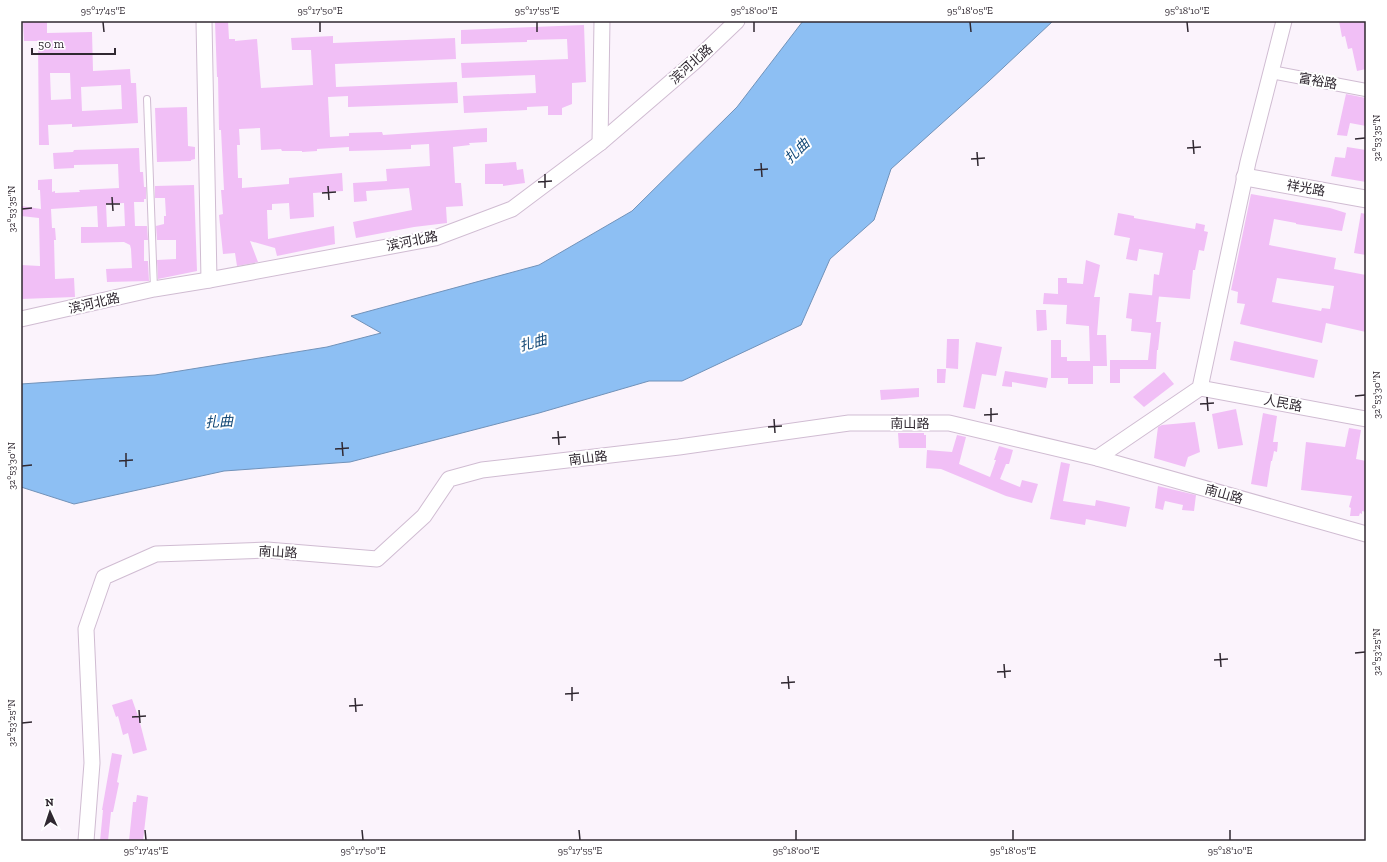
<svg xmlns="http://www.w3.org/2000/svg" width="1387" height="862" font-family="'Zilla Slab','Noto Sans SC',serif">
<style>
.water{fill:#8dbff3;stroke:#7192b9}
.building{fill:#f1bff6;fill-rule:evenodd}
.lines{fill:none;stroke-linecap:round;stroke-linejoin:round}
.service-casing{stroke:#d0bcd2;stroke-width:8}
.minor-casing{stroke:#d0bcd2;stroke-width:14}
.tertiary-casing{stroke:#d0bcd2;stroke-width:17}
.secondary-casing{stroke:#d0bcd2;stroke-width:19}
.service{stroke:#fff;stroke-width:6}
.minor{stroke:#fff;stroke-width:12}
.tertiary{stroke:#fff;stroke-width:15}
.secondary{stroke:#fff;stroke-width:17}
.ticks{fill:none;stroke:#302831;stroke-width:1.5}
.labels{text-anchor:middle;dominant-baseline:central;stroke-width:4;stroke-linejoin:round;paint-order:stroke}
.street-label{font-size:13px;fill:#302831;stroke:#fff}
.water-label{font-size:14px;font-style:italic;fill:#0f4574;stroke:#fff}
.neatline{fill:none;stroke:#302831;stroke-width:1.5}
.ticks-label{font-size:10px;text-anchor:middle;fill:#302831}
</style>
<rect width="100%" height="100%" fill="#fbf3fc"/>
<path class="water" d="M 803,21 L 1053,21 L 989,81 L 891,169 L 874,220 L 830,259 L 801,325 L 682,381 L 649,381 L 539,413 L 350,462 L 224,471 L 74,504 L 21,487 L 21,384 L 155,375 L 327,347 L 381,333 L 351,316 L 539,265 L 632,211 L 737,107 Z"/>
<g class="building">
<path d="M 23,21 L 47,21 L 47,33 L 92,32 L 93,71 L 130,69 L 131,83 L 136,83 L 138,123 L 72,127 L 72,124 L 48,125 L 49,145 L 39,145 L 38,41 L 24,41 ZM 50,73 L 70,73 L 71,99 L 51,100 ZM 121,85 L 122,109 L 82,111 L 81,87 Z"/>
<path d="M 215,21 L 228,21 L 229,39 L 235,39 L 235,41 L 257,39 L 261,88 L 313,85 L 311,50 L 292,50 L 291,38 L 333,36 L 333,43 L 455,38 L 456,59 L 335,64 L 336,87 L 457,82 L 458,103 L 348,107 L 348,96 L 328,97 L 330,137 L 349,136 L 349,133 L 382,132 L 383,135 L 487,128 L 487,142 L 469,143 L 470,145 L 453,147 L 455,183 L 461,183 L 463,206 L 446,207 L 447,223 L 414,227 L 356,238 L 353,222 L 412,210 L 409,188 L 366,191 L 367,201 L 354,202 L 353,183 L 387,181 L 386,169 L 430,166 L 429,144 L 411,145 L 411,149 L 387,150 L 349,151 L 349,147 L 317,149 L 317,151 L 302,152 L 302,151 L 282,151 L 281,149 L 261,150 L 260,128 L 239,129 L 240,145 L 237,145 L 238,178 L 242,178 L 242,188 L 289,184 L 289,178 L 342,173 L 343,191 L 313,193 L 314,217 L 290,219 L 289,203 L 272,204 L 272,210 L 267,210 L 268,239 L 334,226 L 335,244 L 277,256 L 275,248 L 250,241 L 258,262 L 237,266 L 235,253 L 223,254 L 219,215 L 223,214 L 221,190 L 224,190 L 221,130 L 219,130 L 218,77 L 217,77 Z"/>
<path d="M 1339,21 L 1366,21 L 1366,69 L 1357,71 L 1352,48 L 1348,49 L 1345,36 L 1342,37 Z"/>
<path d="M 584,25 L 586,82 L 572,83 L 572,104 L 562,108 L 562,115 L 548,115 L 548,106 L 527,107 L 527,110 L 464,113 L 463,96 L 536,93 L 535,75 L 462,78 L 461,63 L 568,59 L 567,39 L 527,40 L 527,42 L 461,44 L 461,30 Z"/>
<path d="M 1346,94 L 1366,98 L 1366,126 L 1350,123 L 1347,136 L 1337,135 Z"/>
<path d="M 187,107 L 188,146 L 195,147 L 195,159 L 191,160 L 191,161 L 157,162 L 155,108 Z"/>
<path d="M 1347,147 L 1366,150 L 1366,182 L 1331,176 L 1335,157 L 1345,158 Z"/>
<path d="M 139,148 L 140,172 L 143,172 L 144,187 L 146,187 L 146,199 L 144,199 L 144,202 L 134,202 L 135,226 L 147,226 L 148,240 L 144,240 L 144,261 L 148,261 L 149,281 L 107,282 L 106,269 L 132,268 L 131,249 L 130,245 L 124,242 L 81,243 L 81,227 L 98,227 L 97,206 L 51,209 L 52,228 L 55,228 L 56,240 L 54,240 L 55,279 L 74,278 L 75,297 L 21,299 L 21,265 L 40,266 L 39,218 L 21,216 L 21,206 L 41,209 L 40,190 L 38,190 L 38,180 L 52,179 L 52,192 L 55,191 L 55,193 L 80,192 L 79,190 L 119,188 L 118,164 L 74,165 L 74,168 L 54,169 L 53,153 L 73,152 L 74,150 ZM 124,203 L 125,226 L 107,227 L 106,204 Z"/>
<path d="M 516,162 L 517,170 L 523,169 L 525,183 L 503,186 L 503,184 L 485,184 L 485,164 Z"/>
<path d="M 194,185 L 197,271 L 158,279 L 157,260 L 176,259 L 176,240 L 157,240 L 156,226 L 164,224 L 164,216 L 166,216 L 165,198 L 155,198 L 155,186 Z"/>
<path d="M 1251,194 L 1330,208 L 1346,213 L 1342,231 L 1296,224 L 1296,223 L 1274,219 L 1269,245 L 1336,258 L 1334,269 L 1366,275 L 1366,332 L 1326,323 L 1322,343 L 1240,324 L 1245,304 L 1237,303 L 1238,292 L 1231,290 ZM 1277,278 L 1334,286 L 1330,309 L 1322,308 L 1321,311 L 1272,302 Z"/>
<path d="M 1118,213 L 1134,216 L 1134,218 L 1195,229 L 1196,223 L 1205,225 L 1204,231 L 1208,232 L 1204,251 L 1199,250 L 1195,270 L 1193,270 L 1190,299 L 1152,296 L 1154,274 L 1159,275 L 1163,253 L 1139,249 L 1137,261 L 1126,259 L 1130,238 L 1114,235 Z"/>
<path d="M 1361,213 L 1366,214 L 1366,255 L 1354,253 Z"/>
<path d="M 1086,260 L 1100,265 L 1094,297 L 1100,297 L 1097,335 L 1106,335 L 1107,366 L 1093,366 L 1093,384 L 1068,384 L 1068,378 L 1051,378 L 1051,340 L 1061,340 L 1061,357 L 1067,357 L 1067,361 L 1090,361 L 1089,326 L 1066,324 L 1067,305 L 1043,304 L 1044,293 L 1058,294 L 1058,278 L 1067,278 L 1067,283 L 1083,284 Z"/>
<path d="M 1129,293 L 1159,296 L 1156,322 L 1161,322 L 1158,350 L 1157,350 L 1156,369 L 1120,369 L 1120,383 L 1110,383 L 1110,360 L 1148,360 L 1151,333 L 1131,331 L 1132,319 L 1126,318 Z"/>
<path d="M 1036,310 L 1046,310 L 1047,330 L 1037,331 Z"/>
<path d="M 947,339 L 959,339 L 958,369 L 946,368 Z"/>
<path d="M 1234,341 L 1318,360 L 1314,378 L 1230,360 Z"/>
<path d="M 976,342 L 1002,347 L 996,376 L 982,374 L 975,409 L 963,407 Z"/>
<path d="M 937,369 L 946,369 L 945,383 L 937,383 Z"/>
<path d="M 1005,371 L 1048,378 L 1046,388 L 1012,382 L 1012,387 L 1002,386 Z"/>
<path d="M 1164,372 L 1174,384 L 1144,407 L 1133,397 Z"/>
<path d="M 919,388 L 919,397 L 881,400 L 880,390 Z"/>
<path d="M 1236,409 L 1243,445 L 1218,449 L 1212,414 Z"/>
<path d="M 1263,413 L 1277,416 L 1273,442 L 1278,442 L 1277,452 L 1274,451 L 1272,461 L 1271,461 L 1267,487 L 1251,484 Z"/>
<path d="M 1195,422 L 1200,452 L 1188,457 L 1185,467 L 1154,458 L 1158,427 L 1162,425 Z"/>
<path d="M 1349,428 L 1361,430 L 1356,459 L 1366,461 L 1366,512 L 1362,511 L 1362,514 L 1360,513 L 1359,516 L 1350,516 L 1351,508 L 1349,507 L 1352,496 L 1301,490 L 1306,442 L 1345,447 Z"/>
<path d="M 898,433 L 924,433 L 924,435 L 926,435 L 926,448 L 899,448 Z"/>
<path d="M 957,435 L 966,437 L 959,464 L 990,477 L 996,460 L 994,460 L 999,446 L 1013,450 L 1009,464 L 1006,464 L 1000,479 L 1020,487 L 1022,480 L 1038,484 L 1032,503 L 1006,496 L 941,469 L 926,468 L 927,450 L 952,452 Z"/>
<path d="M 1061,462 L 1070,464 L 1063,501 L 1095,506 L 1096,500 L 1130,507 L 1126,527 L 1086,519 L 1085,525 L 1050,519 Z"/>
<path d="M 1158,486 L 1196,495 L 1194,511 L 1182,510 L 1183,505 L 1165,501 L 1163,510 L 1155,508 Z"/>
<path d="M 132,699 L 139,719 L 147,750 L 133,754 L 128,733 L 123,735 L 118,716 L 116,717 L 112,705 Z"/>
<path d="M 112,753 L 122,755 L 117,782 L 119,783 L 113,812 L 111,812 L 108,841 L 100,841 L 103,810 L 102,810 Z"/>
<path d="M 137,795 L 148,797 L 143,841 L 129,841 L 133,802 L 136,802 Z"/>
</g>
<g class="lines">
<g class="service-casing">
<path id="service" d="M 147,99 L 154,289"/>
</g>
<g class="minor-casing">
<path id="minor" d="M 1271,72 L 1366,90"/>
</g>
<g class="tertiary-casing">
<g id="tertiary">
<path d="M 204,21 L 209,280"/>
<path d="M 600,143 L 602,21"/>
<path d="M 21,319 L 154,289 L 209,280 L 435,238 L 512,209 L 600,143 L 693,63 L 737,21"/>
<path d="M 1200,388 L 1366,419"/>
<path d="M 1097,458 L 1200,388 L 1248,162 L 1284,21"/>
<path d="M 86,841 L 92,763 L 86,629 L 104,577 L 156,554 L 267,550 L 377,559 L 424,516 L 449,479 L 482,470 L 679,447 L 849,423 L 949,423 L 1097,458 L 1366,534"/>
</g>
</g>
<g class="secondary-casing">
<path id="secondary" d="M 1245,177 L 1366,199"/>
</g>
<use href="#service" class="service"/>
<use href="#minor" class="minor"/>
<use href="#tertiary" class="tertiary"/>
<use href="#secondary" class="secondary"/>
</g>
<path class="ticks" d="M 103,22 L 104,32M 320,22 L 320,32M 537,22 L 537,32M 754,22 L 754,32M 970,22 L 971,32M 1187,22 L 1188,32M 1355,139 L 1365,138M 1193,140 L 1194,154M 1187,148 L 1201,147M 977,152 L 978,166M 971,159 L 985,158M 761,163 L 762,177M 754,170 L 768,169M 545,174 L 545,188M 538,182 L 552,181M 328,186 L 329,200M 322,193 L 336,192M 112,197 L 113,211M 106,204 L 120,204M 22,209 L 32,208M 1355,396 L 1365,395M 1207,397 L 1208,411M 1200,404 L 1214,403M 991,408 L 991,422M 984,415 L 998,414M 774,419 L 775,433M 768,427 L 782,426M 558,431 L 559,445M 552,438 L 566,437M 342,442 L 343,456M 335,449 L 349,448M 126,453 L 126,467M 119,461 L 133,460M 22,466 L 32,465M 1220,653 L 1221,667M 1355,653 L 1365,652M 1214,660 L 1228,659M 1004,664 L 1005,678M 997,672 L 1011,671M 788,676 L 789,689M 781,683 L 795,682M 572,687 L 572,701M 565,694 L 579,693M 355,698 L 356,712M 349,706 L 363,705M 139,710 L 140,723M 132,717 L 146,716M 22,723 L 32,722M 145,830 L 146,840M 362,830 L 363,840M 579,830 L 580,840M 796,830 L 796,840M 1013,830 L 1013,840M 1230,830 L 1230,840"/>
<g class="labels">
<g class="street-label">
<text transform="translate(691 64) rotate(-42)">滨河北路</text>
<text transform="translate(1318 81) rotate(10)">富裕路</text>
<text transform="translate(1306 188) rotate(10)">祥光路</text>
<text transform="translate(412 241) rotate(-12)">滨河北路</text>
<text transform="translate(94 303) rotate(-13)">滨河北路</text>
<text transform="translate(1283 403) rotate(11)">人民路</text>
<text x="910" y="423">南山路</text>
<text transform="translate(588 458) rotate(-7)">南山路</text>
<text transform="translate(1224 494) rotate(16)">南山路</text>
<text transform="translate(278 552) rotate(3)">南山路</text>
</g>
<g class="water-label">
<text transform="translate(797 151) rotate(-44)">扎曲</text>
<text transform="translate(533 343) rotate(-15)">扎曲</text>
<text transform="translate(219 422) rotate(-3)">扎曲</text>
</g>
</g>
<rect width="1387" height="862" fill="none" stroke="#ffffff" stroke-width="44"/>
<g transform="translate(50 812) rotate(357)" stroke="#ffffff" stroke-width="3" paint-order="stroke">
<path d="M0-3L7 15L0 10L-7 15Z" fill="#302831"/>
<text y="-6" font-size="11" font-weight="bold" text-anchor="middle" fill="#302831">N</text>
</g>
<path d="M32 48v6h83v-6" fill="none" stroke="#302831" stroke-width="2"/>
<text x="38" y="48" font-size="12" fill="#302831" stroke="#ffffff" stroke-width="3" paint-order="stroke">50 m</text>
<rect x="22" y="22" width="1343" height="818" class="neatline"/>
<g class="ticks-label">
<text x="103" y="14">95°17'45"E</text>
<text x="320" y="14">95°17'50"E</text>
<text x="537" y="14">95°17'55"E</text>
<text x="754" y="14">95°18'00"E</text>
<text x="970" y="14">95°18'05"E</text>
<text x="1187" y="14">95°18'10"E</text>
<text transform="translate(1376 138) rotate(-90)" y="4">32°53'35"N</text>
<text transform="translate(11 209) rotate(-90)" y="4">32°53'35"N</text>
<text transform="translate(1376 395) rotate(-90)" y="4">32°53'30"N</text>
<text transform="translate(11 466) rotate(-90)" y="4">32°53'30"N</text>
<text transform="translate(1376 652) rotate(-90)" y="4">32°53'25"N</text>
<text transform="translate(11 723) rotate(-90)" y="4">32°53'25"N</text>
<text x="146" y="854">95°17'45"E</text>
<text x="363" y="854">95°17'50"E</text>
<text x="580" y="854">95°17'55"E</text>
<text x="796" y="854">95°18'00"E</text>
<text x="1013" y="854">95°18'05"E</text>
<text x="1230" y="854">95°18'10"E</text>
</g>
</svg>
